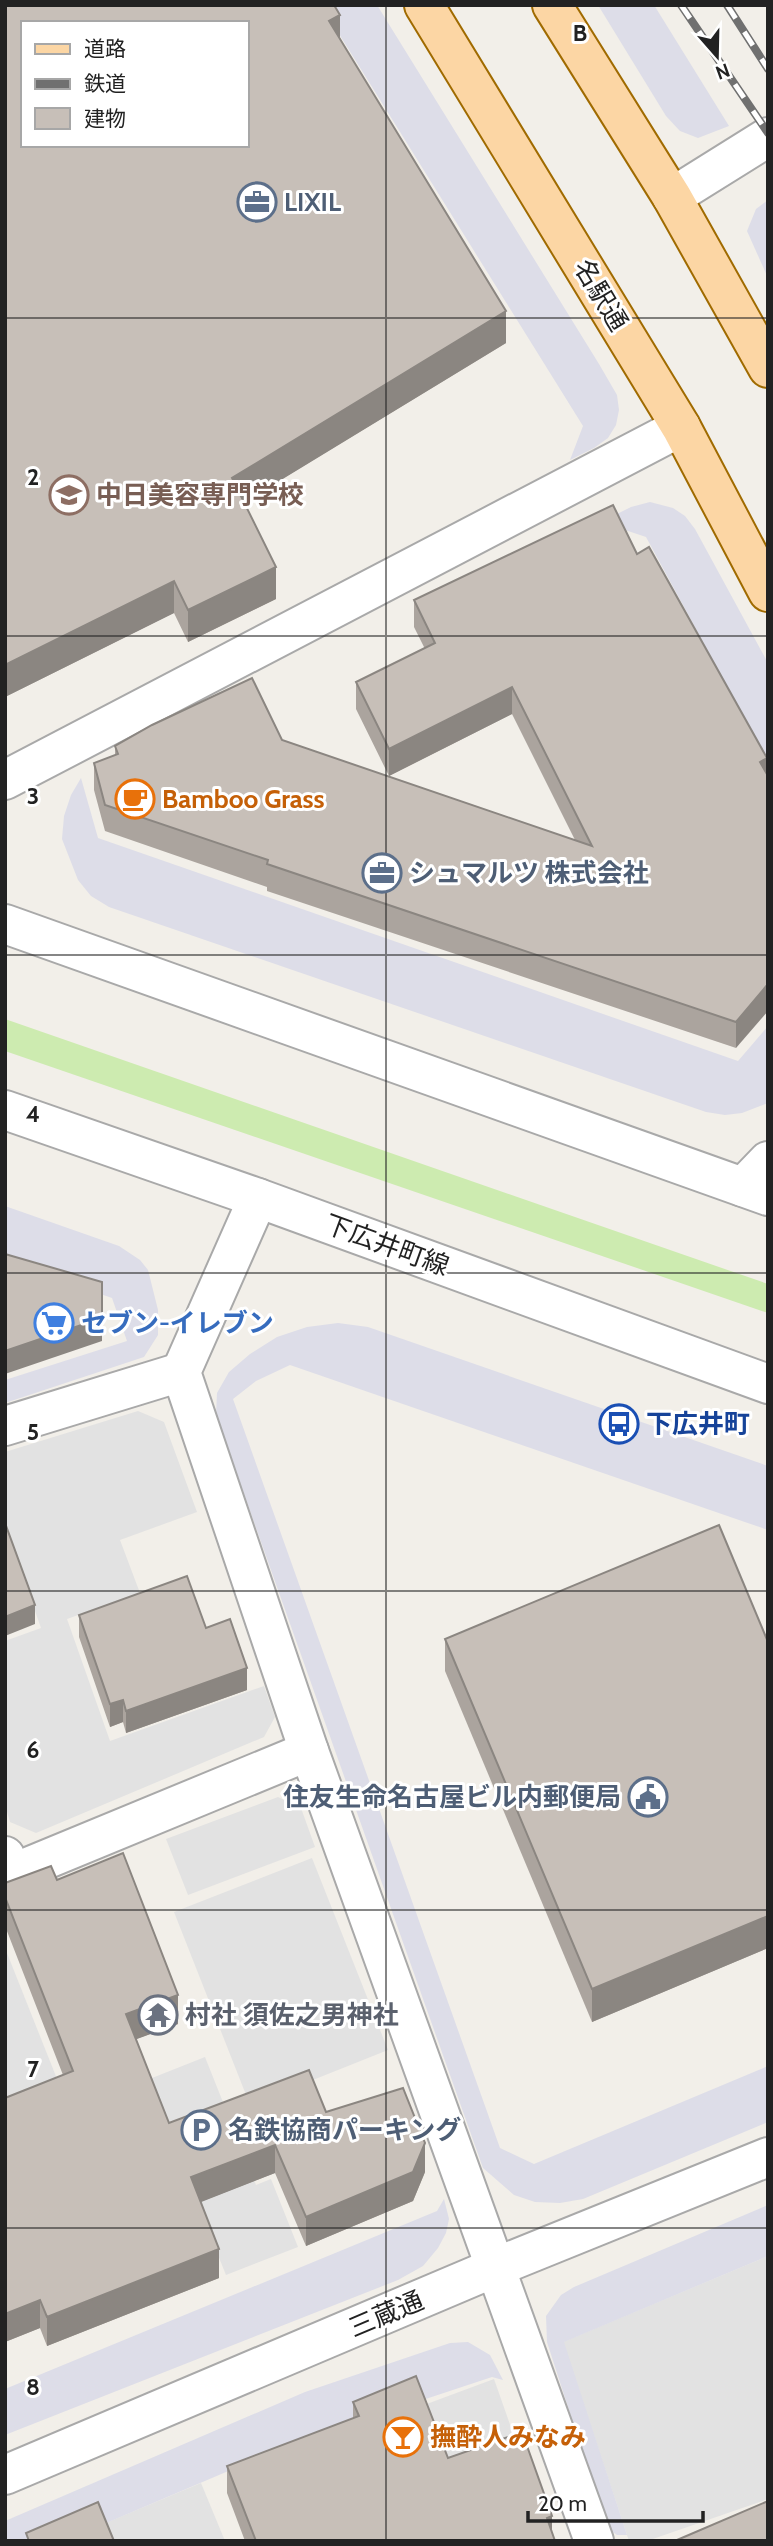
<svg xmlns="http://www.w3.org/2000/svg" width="773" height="2546" font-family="Cabin,'Noto Sans JP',sans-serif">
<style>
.grass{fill:#cdebb0}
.parking{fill:#e2e2e2}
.plaza{fill:#dddde8}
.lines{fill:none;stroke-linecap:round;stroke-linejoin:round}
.minor-casing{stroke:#a9a9a9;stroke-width:42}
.major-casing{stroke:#a06b00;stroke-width:42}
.minor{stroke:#fff;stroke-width:38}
.major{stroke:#fcd6a4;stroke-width:38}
.rail-casing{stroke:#707070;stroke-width:8}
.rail{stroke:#fff;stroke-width:5;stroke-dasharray:16;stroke-linecap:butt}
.wall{fill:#aba49e}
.shaded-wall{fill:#8b8681}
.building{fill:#c7bfb8;stroke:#8b8681;stroke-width:2;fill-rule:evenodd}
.grid{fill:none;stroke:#222;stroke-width:2;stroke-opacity:0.55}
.labels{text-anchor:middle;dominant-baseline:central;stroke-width:6;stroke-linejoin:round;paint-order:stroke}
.service-label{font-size:26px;font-weight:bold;fill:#4e5e75;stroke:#fff;text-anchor:start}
.street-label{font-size:26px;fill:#222;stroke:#fff}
.education-label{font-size:26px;font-weight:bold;fill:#785e54;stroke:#fff;text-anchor:start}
.food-label{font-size:26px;font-weight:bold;fill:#c56008;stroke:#fff;text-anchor:start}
.shop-label{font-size:26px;font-weight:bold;fill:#366cbe;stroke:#fff;text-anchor:start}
.transit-label{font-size:26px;font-weight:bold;fill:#164399;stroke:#fff;text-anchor:start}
.worship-label{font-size:26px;font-weight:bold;fill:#5b616d;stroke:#fff;text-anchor:start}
.grid-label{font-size:23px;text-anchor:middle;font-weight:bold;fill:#222;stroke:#fff;stroke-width:6;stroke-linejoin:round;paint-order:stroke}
</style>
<rect width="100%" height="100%" fill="#f2efe9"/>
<path class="grass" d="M 5,1019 L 768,1284 L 768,1313 L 5,1051 Z"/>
<g class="parking">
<path d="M 138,1411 L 164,1422 L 197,1512 L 120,1540 L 140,1593 L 67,1619 L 110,1741 L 264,1686 L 275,1717 L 264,1737 L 36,1833 L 10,1822 L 5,1805 L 5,1641 L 41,1628 L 5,1525 L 5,1452 Z"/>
<path d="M 278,1797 L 301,1808 L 315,1847 L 188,1895 L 166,1839 Z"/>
<path d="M 312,1858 L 388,2050 L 250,2105 L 174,1912 Z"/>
<path d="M 5,1948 L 63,2094 L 5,2116 Z"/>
<path d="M 205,2057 L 256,2185 L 271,2179 L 298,2247 L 226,2275 L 147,2080 Z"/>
<path d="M 768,2256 L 768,2499 L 647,2541 L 629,2541 L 563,2342 Z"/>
<path d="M 494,2379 L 520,2453 L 451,2477 L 424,2405 Z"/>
<path d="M 201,2483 L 225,2541 L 108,2541 L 101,2525 Z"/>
</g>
<g class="plaza">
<path d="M 321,5 L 377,5 L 599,364 L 617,395 L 619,410 L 616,425 L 608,438 L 594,448 L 570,460 L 583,426 Z"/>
<path d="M 598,5 L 654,5 L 729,126 L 698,138 L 680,131 L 666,116 Z"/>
<path d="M 768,200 L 768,278 L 747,231 L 756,209 Z"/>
<path d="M 650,502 L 673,508 L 685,516 L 695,529 L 768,663 L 768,762 L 646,537 L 601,522 L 631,507 Z"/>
<path d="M 81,778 L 98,838 L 738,1061 L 768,1026 L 768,1103 L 742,1113 L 725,1115 L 706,1112 L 109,907 L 91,896 L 78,880 L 62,839 L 64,816 L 71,795 Z"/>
<path d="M 5,1206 L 119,1246 L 140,1260 L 148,1270 L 158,1310 L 158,1335 L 144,1357 L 5,1403 L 5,1380 L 127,1341 L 112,1298 L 5,1261 Z"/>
<path d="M 338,1323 L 368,1327 L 768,1466 L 768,1530 L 290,1365 L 256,1381 L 233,1399 L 500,2148 L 534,2164 L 768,2066 L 768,2122 L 583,2199 L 560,2203 L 535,2202 L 514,2195 L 483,2168 L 216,1415 L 217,1393 L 229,1372 L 250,1354 L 277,1337 L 307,1327 Z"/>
<path d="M 444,2199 L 449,2219 L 446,2233 L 438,2248 L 423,2266 L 398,2280 L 5,2435 L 5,2389 L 437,2211 Z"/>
<path d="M 768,2205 L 768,2256 L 564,2342 L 627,2535 L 617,2535 L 607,2528 L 547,2342 L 546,2316 L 561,2295 L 574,2287 Z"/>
<path d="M 468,2342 L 490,2355 L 503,2380 L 492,2377 L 299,2441 L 64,2541 L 5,2541 L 5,2521 L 305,2392 L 450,2343 Z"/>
</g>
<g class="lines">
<g class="minor-casing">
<g id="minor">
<path d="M 672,197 L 768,137"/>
<path d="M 5,780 L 681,427"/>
<path d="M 5,924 L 768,1196"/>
<path d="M 5,1110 L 258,1198 L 768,1384"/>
<path d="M 743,1187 L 768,1161"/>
<path d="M 258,1198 L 181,1372 L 309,1751 L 594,2541"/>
<path d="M 5,1426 L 181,1372"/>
<path d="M 5,1856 L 11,1874 L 309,1751"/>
<path d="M 5,2475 L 496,2267 L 768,2157"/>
</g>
</g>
<g class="major-casing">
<g id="major">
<path d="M 424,5 L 681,427 L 768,592"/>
<path d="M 552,5 L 672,197 L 768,368"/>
</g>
</g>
<use href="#minor" class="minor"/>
<use href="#major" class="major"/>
<g class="rail-casing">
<g id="rail">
<path d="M 681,5 L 768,133"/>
<path d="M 727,5 L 768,69"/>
</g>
</g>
<use href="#rail" class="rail"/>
</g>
<g class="wall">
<path d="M 5,5 L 340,39 L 506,343 L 244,502 L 276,599 L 188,642 L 174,613 L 5,697 Z"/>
<path d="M 637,554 L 767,758 L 736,1048 L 267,891 L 267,887 L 105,831 L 94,790 L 94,763 L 115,756 L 115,746 L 282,740 L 575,840 L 512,714 L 389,776 L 356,709 L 356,682 L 425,649 L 414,627 L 414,600 Z"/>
<path d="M 79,1615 L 206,1628 L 247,1690 L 126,1733 L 123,1722 L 110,1727 L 79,1637 Z"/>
<path d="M 445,1639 L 768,1642 L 768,1948 L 592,2022 L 445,1671 Z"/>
<path d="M 57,1880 L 178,2024 L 136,2039 L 169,2123 L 326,2112 L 425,2172 L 413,2201 L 306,2246 L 275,2173 L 200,2202 L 219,2278 L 47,2346 L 40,2328 L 5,2342 L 5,2098 L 63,2075 L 5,1926 L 5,1883 Z"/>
<path d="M 353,2402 L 448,2458 L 552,2532 L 555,2541 L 245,2541 L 227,2493 L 227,2466 L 353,2418 Z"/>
</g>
<g class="shaded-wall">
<path d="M 340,15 L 340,47 L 329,21 Z"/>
<path d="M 506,311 L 506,343 L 232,510 L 232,478 Z"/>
<path d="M 276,567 L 276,599 L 188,642 L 188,610 Z"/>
<path d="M 174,581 L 174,613 L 5,697 L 5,665 Z"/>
<path d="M 512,687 L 512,714 L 389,776 L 389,749 Z"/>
<path d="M 767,758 L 767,785 L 760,762 Z"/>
<path d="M 768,984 L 768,1011 L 736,1048 L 736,1022 Z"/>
<path d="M 102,1282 L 102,1341 L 5,1374 L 5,1351 Z"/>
<path d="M 35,1605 L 35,1624 L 5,1636 L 5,1617 Z"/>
<path d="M 247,1668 L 247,1690 L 126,1733 L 126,1711 Z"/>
<path d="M 123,1700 L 123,1722 L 110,1727 L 110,1704 Z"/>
<path d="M 768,1916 L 768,1948 L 592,2022 L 592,1989 Z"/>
<path d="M 178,1995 L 178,2024 L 126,2043 L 126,2014 Z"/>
<path d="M 425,2143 L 425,2172 L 413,2201 L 306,2246 L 306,2217 Z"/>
<path d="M 275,2145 L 275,2173 L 191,2206 L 191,2177 Z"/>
<path d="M 219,2249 L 219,2278 L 47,2346 L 47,2317 Z"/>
<path d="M 40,2300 L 40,2328 L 5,2342 L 5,2314 Z"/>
<path d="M 552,2516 L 552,2541 L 547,2518 Z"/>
</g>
<g class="building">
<path d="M 5,5 L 334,5 L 340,15 L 329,21 L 506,311 L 232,478 L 276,567 L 188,610 L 174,581 L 5,665 ZM 23,23 L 247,23 L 247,145 L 23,145 Z"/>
<path d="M 613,505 L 637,554 L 649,547 L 767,758 L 760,762 L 768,776 L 768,984 L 736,1022 L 267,864 L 268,860 L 105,805 L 94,763 L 118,754 L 115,746 L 152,725 L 252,678 L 282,740 L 592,846 L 512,687 L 389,749 L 356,682 L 435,643 L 414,600 Z"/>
<path d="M 5,1254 L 102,1282 L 102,1318 L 5,1351 Z"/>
<path d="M 5,1523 L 35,1605 L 5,1617 Z"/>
<path d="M 719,1525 L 768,1642 L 768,1916 L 592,1989 L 445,1639 Z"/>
<path d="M 187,1576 L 206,1628 L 230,1619 L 247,1668 L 126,1711 L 123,1700 L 110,1704 L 79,1615 Z"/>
<path d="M 123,1853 L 178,1995 L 126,2014 L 169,2123 L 309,2070 L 326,2112 L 403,2088 L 425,2143 L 413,2172 L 306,2217 L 275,2145 L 191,2177 L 219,2249 L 47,2317 L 40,2300 L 5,2314 L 5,2098 L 73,2071 L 5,1897 L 5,1883 L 51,1866 L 57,1880 Z"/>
<path d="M 416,2376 L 448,2458 L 522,2432 L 552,2516 L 547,2518 L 555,2541 L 256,2541 L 227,2466 L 359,2416 L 353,2402 Z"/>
<path d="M 768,2501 L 768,2541 L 677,2540 Z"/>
<path d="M 98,2502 L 114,2541 L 29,2541 L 26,2533 Z"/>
</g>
<path class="grid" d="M 386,5 L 386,2541M 5,318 L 768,318M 5,636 L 768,636M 5,955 L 768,955M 5,1273 L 768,1273M 5,1591 L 768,1591M 5,1910 L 768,1910M 5,2228 L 768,2228"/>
<defs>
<g id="office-ring" transform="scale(2.0125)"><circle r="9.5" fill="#fff" stroke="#5c6f8a" stroke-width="1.5"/><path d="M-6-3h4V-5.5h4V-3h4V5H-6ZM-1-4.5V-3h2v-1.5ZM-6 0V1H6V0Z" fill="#5c6f8a"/></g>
<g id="university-ring" transform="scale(2.0125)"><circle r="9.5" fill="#fff" stroke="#8d6e63" stroke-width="1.5"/><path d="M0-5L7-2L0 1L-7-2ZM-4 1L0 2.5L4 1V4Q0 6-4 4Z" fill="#8d6e63"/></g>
<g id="cafe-ring" transform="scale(2.0125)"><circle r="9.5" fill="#fff" stroke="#e8710a" stroke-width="1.5"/><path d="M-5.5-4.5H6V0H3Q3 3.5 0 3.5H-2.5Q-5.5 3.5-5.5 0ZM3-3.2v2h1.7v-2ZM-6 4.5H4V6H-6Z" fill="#e8710a"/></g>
<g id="supermarket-ring" transform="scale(2.0125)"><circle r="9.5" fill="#fff" stroke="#3f7fe0" stroke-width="1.5"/><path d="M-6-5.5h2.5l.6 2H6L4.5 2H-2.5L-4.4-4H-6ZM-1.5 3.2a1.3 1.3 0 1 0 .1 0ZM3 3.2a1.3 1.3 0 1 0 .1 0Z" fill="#3f7fe0"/></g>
<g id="bus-ring" transform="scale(2.0125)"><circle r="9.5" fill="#fff" stroke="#1a4fb4" stroke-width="1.5"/><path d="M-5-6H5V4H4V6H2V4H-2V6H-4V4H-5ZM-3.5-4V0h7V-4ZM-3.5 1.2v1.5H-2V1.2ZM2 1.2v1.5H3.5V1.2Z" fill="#1a4fb4"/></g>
<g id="civic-ring" transform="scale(2.0125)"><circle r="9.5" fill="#fff" stroke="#5c6f8a" stroke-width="1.5"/><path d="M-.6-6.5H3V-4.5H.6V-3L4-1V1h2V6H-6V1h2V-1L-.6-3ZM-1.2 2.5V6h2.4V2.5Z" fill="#5c6f8a"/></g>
<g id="temple-ring" transform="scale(2.0125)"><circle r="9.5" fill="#fff" stroke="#6b7280" stroke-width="1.5"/><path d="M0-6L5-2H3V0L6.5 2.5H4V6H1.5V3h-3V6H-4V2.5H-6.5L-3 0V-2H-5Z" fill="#6b7280"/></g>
<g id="parking-ring" transform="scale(2.0125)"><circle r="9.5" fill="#fff" stroke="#5c6f8a" stroke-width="1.5"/><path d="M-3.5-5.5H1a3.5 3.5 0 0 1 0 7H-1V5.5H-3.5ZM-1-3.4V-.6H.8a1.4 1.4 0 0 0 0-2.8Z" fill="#5c6f8a"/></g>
<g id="bar-ring" transform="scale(2.0125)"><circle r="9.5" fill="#fff" stroke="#e8710a" stroke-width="1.5"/><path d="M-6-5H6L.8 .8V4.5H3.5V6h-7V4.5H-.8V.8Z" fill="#e8710a"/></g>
</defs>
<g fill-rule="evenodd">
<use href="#office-ring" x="257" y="202"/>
<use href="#university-ring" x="69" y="495"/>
<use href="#cafe-ring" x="135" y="799"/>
<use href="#office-ring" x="382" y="873"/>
<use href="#supermarket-ring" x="54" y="1323"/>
<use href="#bus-ring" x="619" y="1424"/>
<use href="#civic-ring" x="648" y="1797"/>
<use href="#temple-ring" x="158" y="2015"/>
<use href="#parking-ring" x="201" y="2130"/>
<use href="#bar-ring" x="403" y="2437"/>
</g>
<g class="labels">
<g class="service-label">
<text x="284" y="202">LIXIL</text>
<text x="409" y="873">シュマルツ 株式会社</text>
<text x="621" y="1797" text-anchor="end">住友生命名古屋ビル内郵便局</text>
<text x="228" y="2130">名鉄協商パーキング</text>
</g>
<g class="street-label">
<text transform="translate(601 295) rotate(59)">名駅通</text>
<text transform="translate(387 1245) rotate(20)">下広井町線</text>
<text transform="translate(386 2314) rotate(-23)">三蔵通</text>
</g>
<g class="education-label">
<text x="96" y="495">中日美容専門学校</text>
</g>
<g class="food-label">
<text x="162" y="799">Bamboo Grass</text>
<text x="430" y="2437">撫酔人みなみ</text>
</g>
<g class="shop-label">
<text x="81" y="1323">セブン-イレブン</text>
</g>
<g class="transit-label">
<text x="646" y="1424">下広井町</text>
</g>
<g class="worship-label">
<text x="185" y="2015">村社 須佐之男神社</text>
</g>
</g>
<g class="grid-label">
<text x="580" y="41">B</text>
<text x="33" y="485">2</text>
<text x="33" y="804">3</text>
<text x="33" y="1122">4</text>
<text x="33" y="1440">5</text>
<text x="33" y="1758">6</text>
<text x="33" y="2077">7</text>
<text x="33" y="2395">8</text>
</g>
<rect width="773" height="2546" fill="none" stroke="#222222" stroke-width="14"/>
<rect x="21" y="21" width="228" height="126" fill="#ffffff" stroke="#a7a7a7" stroke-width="2"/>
<rect x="35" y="44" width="35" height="10" fill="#fcd6a4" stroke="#a7a7a7" stroke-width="2"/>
<text x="84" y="56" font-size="21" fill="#222222">道路</text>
<rect x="35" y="79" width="35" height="10" fill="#707070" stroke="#a7a7a7" stroke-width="2"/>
<text x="84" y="91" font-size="21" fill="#222222">鉄道</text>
<rect x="35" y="108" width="35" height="21" fill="#c7bfb8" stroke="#a7a7a7" stroke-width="2"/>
<text x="84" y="126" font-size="21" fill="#222222">建物</text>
<g transform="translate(717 56) rotate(160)" stroke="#ffffff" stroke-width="5" paint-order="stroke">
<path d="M0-5L12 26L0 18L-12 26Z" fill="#222222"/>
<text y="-10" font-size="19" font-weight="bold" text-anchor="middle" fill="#222222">N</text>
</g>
<path d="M528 2511v10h175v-10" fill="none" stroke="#222222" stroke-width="3.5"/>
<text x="538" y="2511" font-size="21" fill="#222222" stroke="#ffffff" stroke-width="5" paint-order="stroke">20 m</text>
</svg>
